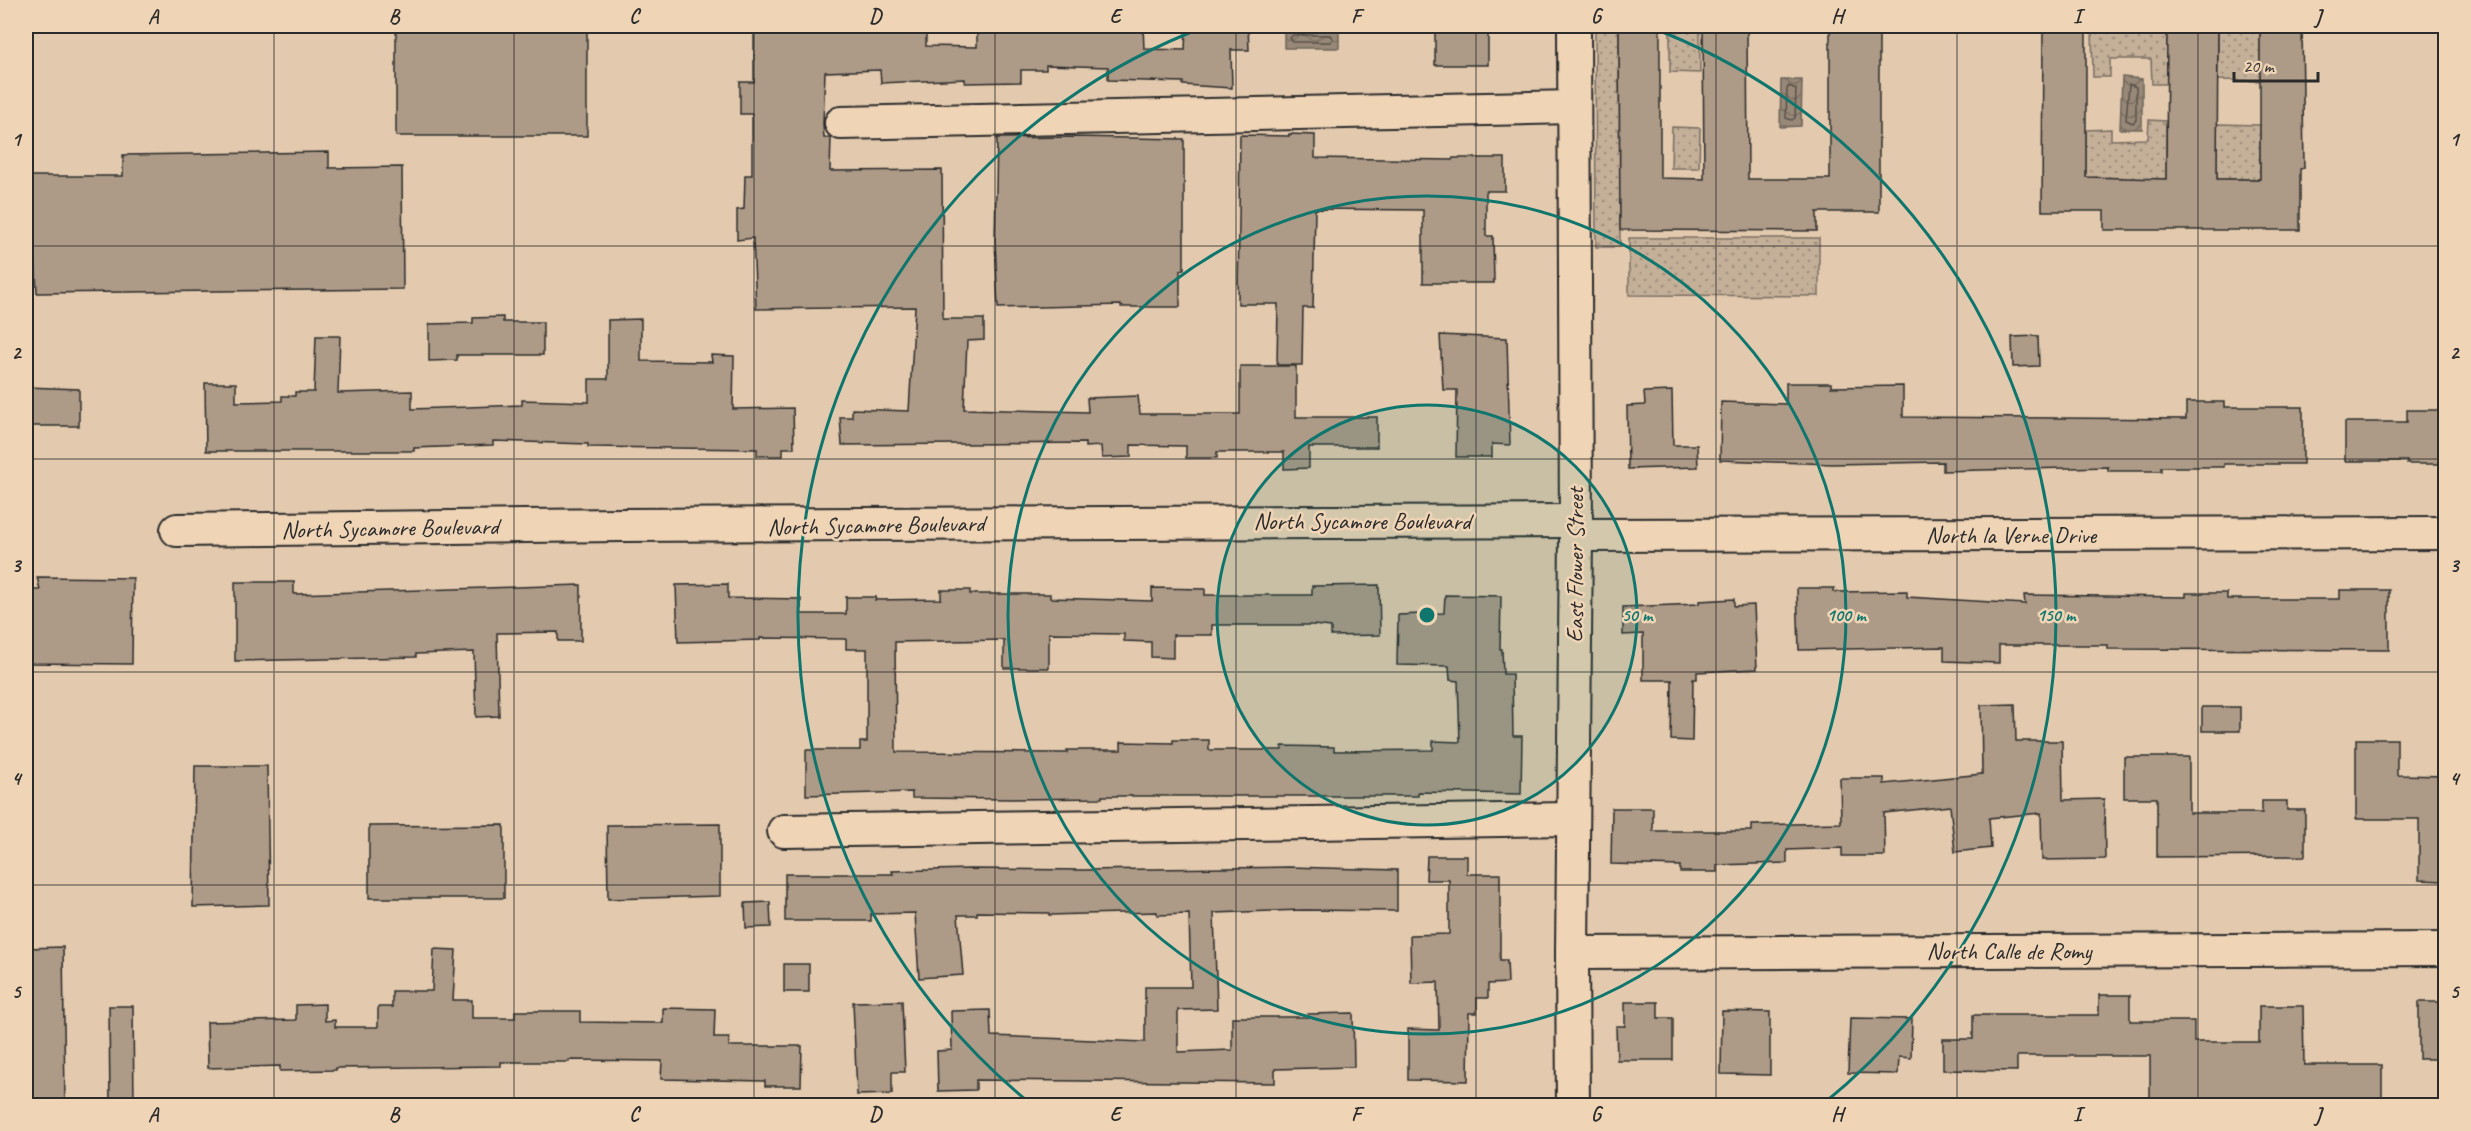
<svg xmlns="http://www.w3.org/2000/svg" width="2471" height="1131" font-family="Caveat,sans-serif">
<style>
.grass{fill:url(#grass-dots);stroke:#786d62;stroke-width:1.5}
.water{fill:url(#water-waves);stroke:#6c6359;stroke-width:1.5}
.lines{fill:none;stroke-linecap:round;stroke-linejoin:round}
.shore{stroke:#575049;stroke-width:1.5}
.building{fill:#ad9a87;stroke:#2b2b2b;stroke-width:1.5}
.street-casing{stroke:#2b2b2b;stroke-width:36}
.street{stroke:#efd4b6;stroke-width:32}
.grid{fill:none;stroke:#2b2b2b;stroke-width:1.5;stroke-opacity:0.55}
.ring{fill:none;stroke:#0f766e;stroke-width:3}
.labels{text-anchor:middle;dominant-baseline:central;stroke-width:5;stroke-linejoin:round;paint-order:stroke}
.street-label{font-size:24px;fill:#2b2b2b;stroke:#efd4b6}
.centre{fill:#0f766e;stroke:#efd4b6;stroke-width:3}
.ring-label{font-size:18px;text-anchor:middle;font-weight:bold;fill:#0f766e;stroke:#efd4b6;stroke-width:5;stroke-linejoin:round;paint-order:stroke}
.neatline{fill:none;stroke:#2b2b2b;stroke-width:2}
.grid-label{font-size:20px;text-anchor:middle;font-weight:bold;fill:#2b2b2b}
</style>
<defs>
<pattern id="grass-dots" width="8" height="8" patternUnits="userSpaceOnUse" patternTransform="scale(1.5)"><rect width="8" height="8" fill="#c4af98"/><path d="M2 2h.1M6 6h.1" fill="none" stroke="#9f8f7c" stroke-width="1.8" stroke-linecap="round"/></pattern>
<pattern id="water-waves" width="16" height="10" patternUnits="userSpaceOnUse" patternTransform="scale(1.5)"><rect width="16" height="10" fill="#988877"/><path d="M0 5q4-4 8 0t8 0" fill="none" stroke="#7c6f62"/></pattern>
</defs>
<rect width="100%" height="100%" fill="#e3caae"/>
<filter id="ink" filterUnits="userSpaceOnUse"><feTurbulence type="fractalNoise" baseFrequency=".0167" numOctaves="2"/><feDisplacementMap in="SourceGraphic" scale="12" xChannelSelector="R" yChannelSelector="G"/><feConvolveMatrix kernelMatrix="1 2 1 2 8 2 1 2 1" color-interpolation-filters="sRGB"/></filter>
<g filter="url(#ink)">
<g class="grass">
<path d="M 1595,26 L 1619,26 L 1620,247 L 1596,247 Z"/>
<path d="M 2092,26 L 2167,26 L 2167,84 L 2152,84 L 2151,59 L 2110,59 L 2110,77 L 2093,77 Z"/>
<path d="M 2218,26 L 2260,26 L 2260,81 L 2218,80 Z"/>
<path d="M 1670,30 L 1700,30 L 1700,73 L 1670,72 Z"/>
<path d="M 2149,120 L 2166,121 L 2166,179 L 2086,178 L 2086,130 L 2111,129 L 2111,140 L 2148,139 Z"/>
<path d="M 2217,124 L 2260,125 L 2260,179 L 2217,179 Z"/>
<path d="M 1672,127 L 1700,128 L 1699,168 L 1671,168 Z"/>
<path d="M 1629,238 L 1819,238 L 1819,296 L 1629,295 Z"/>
</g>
<g class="water">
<rect x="1284" y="29" width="55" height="19"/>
<path d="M 2122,77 L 2142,79 L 2142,129 L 2120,129 Z"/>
<path d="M 1781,80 L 1802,80 L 1801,126 L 1780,127 Z"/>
</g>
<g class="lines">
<g class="shore">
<path d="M 1293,35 L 1330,35 L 1333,39 L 1330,42 L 1293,42 L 1290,38 Z"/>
<path d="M 2129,84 L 2136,87 L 2136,120 L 2133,123 L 2126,120 Z"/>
<path d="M 1789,86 L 1796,89 L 1795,118 L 1792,120 L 1786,118 L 1787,89 Z"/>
</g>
</g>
<g class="building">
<rect x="396" y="26" width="191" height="110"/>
<path d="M 754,26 L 798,26 L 798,31 L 854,30 L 854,26 L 926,26 L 926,46 L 977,47 L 977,26 L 1143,26 L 1144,49 L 1185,50 L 1186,26 L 1248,26 L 1249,50 L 1231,50 L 1232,88 L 1183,85 L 1183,82 L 1108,80 L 1108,67 L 1046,65 L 1046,70 L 1021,70 L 1021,82 L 965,83 L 965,79 L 881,83 L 880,70 L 825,72 L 823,124 L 824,138 L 831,138 L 830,171 L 942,170 L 943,319 L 984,319 L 984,340 L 967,341 L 964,409 L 1088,412 L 1087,398 L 1138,396 L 1140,414 L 1240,414 L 1240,366 L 1296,366 L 1296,417 L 1377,417 L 1377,447 L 1309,447 L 1309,468 L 1284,469 L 1284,452 L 1217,452 L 1217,458 L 1186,458 L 1186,446 L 1131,445 L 1131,457 L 1102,458 L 1101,446 L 1085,447 L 1085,443 L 842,445 L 840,417 L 852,417 L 852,409 L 909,411 L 915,307 L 756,309 L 753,238 L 737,240 L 737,210 L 744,209 L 745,175 L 752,175 L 752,114 L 740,114 L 740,82 L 754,82 Z"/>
<rect x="1435" y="26" width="53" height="39"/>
<path d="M 1619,26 L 1660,26 L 1660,178 L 1704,179 L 1703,26 L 1747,26 L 1748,179 L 1830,179 L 1830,26 L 1879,26 L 1879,212 L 1817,212 L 1817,231 L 1620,230 Z"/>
<path d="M 2043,26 L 2086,26 L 2086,177 L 2166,179 L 2167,26 L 2218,26 L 2217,179 L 2260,179 L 2260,26 L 2302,26 L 2304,168 L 2300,169 L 2300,230 L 2104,230 L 2104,211 L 2042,211 Z"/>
<path d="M 1289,134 L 1315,135 L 1315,158 L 1452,160 L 1453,158 L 1505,158 L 1505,191 L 1486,191 L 1486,236 L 1493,236 L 1494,283 L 1423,283 L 1423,210 L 1315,209 L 1313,308 L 1303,308 L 1302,365 L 1277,365 L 1278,304 L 1238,304 L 1240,135 L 1289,136 Z"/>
<path d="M 1073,137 L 1184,139 L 1184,269 L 1180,270 L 1180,307 L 1121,307 L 1121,305 L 998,308 L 995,240 L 997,138 Z"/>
<path d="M 329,152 L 329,168 L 402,167 L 403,289 L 37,293 L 35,254 L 26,254 L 26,176 L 123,176 L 123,155 Z"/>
<path d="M 503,317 L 503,322 L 543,322 L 543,355 L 457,355 L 457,360 L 429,361 L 429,324 L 473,323 L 473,318 Z"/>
<path d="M 641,319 L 641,361 L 712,362 L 711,355 L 734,356 L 733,409 L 793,408 L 794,448 L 783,448 L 783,456 L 757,456 L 757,449 L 588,447 L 588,444 L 493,441 L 493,445 L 414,448 L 414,451 L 206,451 L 205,383 L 236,383 L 236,402 L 282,401 L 282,396 L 295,396 L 295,392 L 314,392 L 316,336 L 340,336 L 338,393 L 412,391 L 412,409 L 522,405 L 522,400 L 589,402 L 589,379 L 608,379 L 608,320 Z"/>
<path d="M 1440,335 L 1507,338 L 1510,445 L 1492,444 L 1492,457 L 1456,457 L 1457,390 L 1443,390 Z"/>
<path d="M 2038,336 L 2039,366 L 2013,367 L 2012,337 Z"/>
<path d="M 1786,383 L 1831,383 L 1831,387 L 1903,386 L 1903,417 L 2186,419 L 2186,402 L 2224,402 L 2224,407 L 2303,407 L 2303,464 L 2224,464 L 2224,467 L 2161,467 L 2161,471 L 2108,471 L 2108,467 L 1943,471 L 1943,462 L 1832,464 L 1720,460 L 1721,402 L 1786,404 Z"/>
<path d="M 26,387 L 79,389 L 79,426 L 26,426 Z"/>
<path d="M 1672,391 L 1673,445 L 1697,445 L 1698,467 L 1628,469 L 1627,406 L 1645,405 L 1644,392 Z"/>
<path d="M 2407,410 L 2443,410 L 2443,427 L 2445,427 L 2445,464 L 2407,464 L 2407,461 L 2345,461 L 2345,422 L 2407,422 Z"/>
<path d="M 37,577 L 133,578 L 132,664 L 26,663 L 26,590 L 40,590 Z"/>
<path d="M 235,582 L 294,582 L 294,594 L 581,585 L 581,641 L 558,641 L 558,632 L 497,633 L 499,716 L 476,717 L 474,652 L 416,654 L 416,657 L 235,661 Z"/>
<path d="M 728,584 L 728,598 L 801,599 L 801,614 L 846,614 L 846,597 L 876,597 L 875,600 L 941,599 L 941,590 L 970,590 L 970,594 L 1050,594 L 1050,598 L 1152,601 L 1152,588 L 1205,589 L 1205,595 L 1312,595 L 1312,586 L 1379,585 L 1380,635 L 1331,636 L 1331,627 L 1313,625 L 1212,625 L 1212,635 L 1173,635 L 1173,658 L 1151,657 L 1151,642 L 1124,641 L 1124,634 L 1049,633 L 1049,668 L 1004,668 L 1004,640 L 895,642 L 896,752 L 1067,753 L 1067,750 L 1121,750 L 1121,742 L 1173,743 L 1173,740 L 1209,740 L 1209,750 L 1282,750 L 1282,746 L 1334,747 L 1334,751 L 1433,750 L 1433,741 L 1460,742 L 1458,681 L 1450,680 L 1449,666 L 1397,665 L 1398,615 L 1444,613 L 1445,595 L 1501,596 L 1500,649 L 1502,649 L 1503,674 L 1512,674 L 1513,736 L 1522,736 L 1521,794 L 1418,792 L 1418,796 L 1102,796 L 1102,798 L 1013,799 L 912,798 L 912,792 L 806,795 L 806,750 L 860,750 L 860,742 L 867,742 L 867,649 L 846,649 L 846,639 L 760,638 L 760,640 L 678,642 L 676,585 Z"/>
<path d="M 1797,588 L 1834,588 L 1834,592 L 1907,591 L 1907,597 L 2025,604 L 2024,595 L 2186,597 L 2186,593 L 2227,593 L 2227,599 L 2340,599 L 2340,590 L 2389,590 L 2389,650 L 2108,649 L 2108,645 L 1999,645 L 1999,663 L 1944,661 L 1944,647 L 1799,650 Z"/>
<path d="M 1734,599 L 1734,606 L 1754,605 L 1757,669 L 1697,672 L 1697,679 L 1693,679 L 1692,741 L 1671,740 L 1672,680 L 1643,680 L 1643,634 L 1623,635 L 1623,607 L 1699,604 L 1699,601 Z"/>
<path d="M 2015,704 L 2016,741 L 2062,741 L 2063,800 L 2104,799 L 2105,859 L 2042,860 L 2041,813 L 1989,818 L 1991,848 L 1955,852 L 1950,806 L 1884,813 L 1885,856 L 1842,856 L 1842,848 L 1787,850 L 1787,863 L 1717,865 L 1717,872 L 1680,872 L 1680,866 L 1611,864 L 1612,808 L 1653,808 L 1653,831 L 1752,831 L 1752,825 L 1841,823 L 1840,778 L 1884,778 L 1884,784 L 1982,774 L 1981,705 Z"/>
<rect x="2202" y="707" width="38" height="24"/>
<path d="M 2356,739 L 2397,739 L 2397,775 L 2445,776 L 2445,881 L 2419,880 L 2419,819 L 2356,819 Z"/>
<path d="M 2124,757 L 2189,757 L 2189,813 L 2262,813 L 2262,801 L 2287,801 L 2287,810 L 2305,810 L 2305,856 L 2157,857 L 2157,798 L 2124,798 Z"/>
<path d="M 195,766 L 267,766 L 269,905 L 193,907 Z"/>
<path d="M 720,824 L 720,896 L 608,899 L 607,825 Z"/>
<path d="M 504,825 L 504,898 L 369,898 L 369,826 Z"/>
<path d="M 1427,856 L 1467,856 L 1467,874 L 1500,874 L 1500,960 L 1507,960 L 1508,983 L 1488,984 L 1488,998 L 1477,998 L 1477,1013 L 1469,1013 L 1468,1081 L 1408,1080 L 1408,1029 L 1439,1030 L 1438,982 L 1411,983 L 1410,935 L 1449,934 L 1449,880 L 1426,880 Z"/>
<path d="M 1289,867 L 1397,870 L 1397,911 L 1304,910 L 1214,913 L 1217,1009 L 1178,1010 L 1178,1052 L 1232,1050 L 1232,1017 L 1308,1017 L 1308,1014 L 1353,1013 L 1354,1067 L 1275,1069 L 1275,1083 L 976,1080 L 976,1090 L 938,1091 L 937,1051 L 952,1050 L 951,1011 L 990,1010 L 991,1036 L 1145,1042 L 1145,987 L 1191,987 L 1189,914 L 1157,915 L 1157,912 L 1049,915 L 1049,913 L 977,912 L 977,915 L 958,915 L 963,975 L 919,978 L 915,913 L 871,914 L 871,921 L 785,921 L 785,874 L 893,874 L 892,871 L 970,869 L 1083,870 Z"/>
<path d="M 770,902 L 771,927 L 746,928 L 745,903 Z"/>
<path d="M 63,947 L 65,1100 L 26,1101 L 26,948 Z"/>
<path d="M 434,949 L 456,950 L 453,1000 L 472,1000 L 472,1018 L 515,1018 L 515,1011 L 580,1011 L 580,1022 L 663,1023 L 663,1008 L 715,1009 L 714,1038 L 729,1038 L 729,1046 L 802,1046 L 801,1086 L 765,1086 L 765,1081 L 661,1079 L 662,1061 L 569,1060 L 569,1062 L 501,1062 L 501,1066 L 336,1068 L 336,1070 L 280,1071 L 280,1066 L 208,1068 L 207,1022 L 296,1020 L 296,1005 L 325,1004 L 325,1021 L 335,1020 L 335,1027 L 378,1027 L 378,1007 L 392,1007 L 392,991 L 432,991 Z"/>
<rect x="784" y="964" width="25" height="28"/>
<path d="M 2099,995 L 2130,995 L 2130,1021 L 2194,1021 L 2194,1042 L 2259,1042 L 2259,1006 L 2303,1006 L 2304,1065 L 2382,1065 L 2382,1106 L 2198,1106 L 2198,1100 L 2150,1100 L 2150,1056 L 2017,1056 L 2017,1071 L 1943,1070 L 1943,1039 L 1973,1039 L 1973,1015 L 2099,1015 Z"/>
<path d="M 902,1001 L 905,1072 L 892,1072 L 892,1094 L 857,1095 L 853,1002 Z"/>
<path d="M 1625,1002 L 1658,1002 L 1658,1018 L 1673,1018 L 1673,1060 L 1617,1060 L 1616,1026 L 1625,1026 Z"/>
<rect x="2419" y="1002" width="26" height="57"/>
<path d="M 109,1006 L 133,1006 L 134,1106 L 110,1106 Z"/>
<path d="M 1722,1011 L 1770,1012 L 1770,1075 L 1721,1074 Z"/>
<path d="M 1850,1018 L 1912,1019 L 1911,1058 L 1899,1057 L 1898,1074 L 1848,1073 Z"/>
</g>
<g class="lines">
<g class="street-casing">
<g id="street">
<path d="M 841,123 L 1574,107"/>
<path d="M 177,530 L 622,525 L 1575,521"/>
<path d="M 1576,535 L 2446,533"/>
<path d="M 784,831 L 1573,819"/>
<path d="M 1572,953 L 2446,949"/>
<path d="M 1573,1106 L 1572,953 L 1576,535 L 1574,26"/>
</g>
</g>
<use href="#street" class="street"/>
</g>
</g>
<path class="grid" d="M 274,26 L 274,1106M 514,26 L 514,1106M 754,26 L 754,1106M 995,26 L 995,1106M 1236,26 L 1236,1106M 1476,26 L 1476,1106M 1716,26 L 1716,1106M 1957,26 L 1957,1106M 2198,26 L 2198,1106M 26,246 L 2446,246M 26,459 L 2446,459M 26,672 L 2446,672M 26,885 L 2446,885"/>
<circle cx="1427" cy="615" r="210" fill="#0f766e" fill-opacity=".12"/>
<g class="ring">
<circle cx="1427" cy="615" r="210"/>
<circle cx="1427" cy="615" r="419"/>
<path d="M1031 1104A629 629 0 0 1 1207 26M1647 26A629 629 0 0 1 1823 1104"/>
</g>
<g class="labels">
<g class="street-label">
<text x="1362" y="521">North Sycamore Boulevard</text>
<text transform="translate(876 525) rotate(-1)">North Sycamore Boulevard</text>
<text transform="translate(390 528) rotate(-1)">North Sycamore Boulevard</text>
<text x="2011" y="535">North la Verne Drive</text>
<text transform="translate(1575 565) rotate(-90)">East Flower Street</text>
<text x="2009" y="951">North Calle de Romy</text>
</g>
</g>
<circle cx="1427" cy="615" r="9" class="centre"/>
<g class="ring-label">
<text x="1637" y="621">50 m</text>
<text x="1846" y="621">100 m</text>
<text x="2056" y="621">150 m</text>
</g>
<rect width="2471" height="1131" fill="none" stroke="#efd4b6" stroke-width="66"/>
<path d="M2234 72v9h84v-9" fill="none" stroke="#2b2b2b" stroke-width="3"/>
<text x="2243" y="72" font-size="18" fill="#2b2b2b" stroke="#efd4b6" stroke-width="4.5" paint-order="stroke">20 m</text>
<rect x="33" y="33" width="2405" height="1065" class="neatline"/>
<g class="grid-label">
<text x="153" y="23">A</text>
<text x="394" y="23">B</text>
<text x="634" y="23">C</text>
<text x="875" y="23">D</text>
<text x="1115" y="23">E</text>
<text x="1356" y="23">F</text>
<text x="1596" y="23">G</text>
<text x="1837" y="23">H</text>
<text x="2077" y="23">I</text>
<text x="2318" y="23">J</text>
<text x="16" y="146">1</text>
<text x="2454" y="146">1</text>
<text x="16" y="359">2</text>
<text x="2454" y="359">2</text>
<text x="16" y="572">3</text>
<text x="2454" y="572">3</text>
<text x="16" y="785">4</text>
<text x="2454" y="785">4</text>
<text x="16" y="998">5</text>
<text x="2454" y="998">5</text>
<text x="153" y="1121">A</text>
<text x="394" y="1121">B</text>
<text x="634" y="1121">C</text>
<text x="875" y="1121">D</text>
<text x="1115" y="1121">E</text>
<text x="1356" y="1121">F</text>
<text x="1596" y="1121">G</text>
<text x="1837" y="1121">H</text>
<text x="2077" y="1121">I</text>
<text x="2318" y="1121">J</text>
</g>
</svg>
